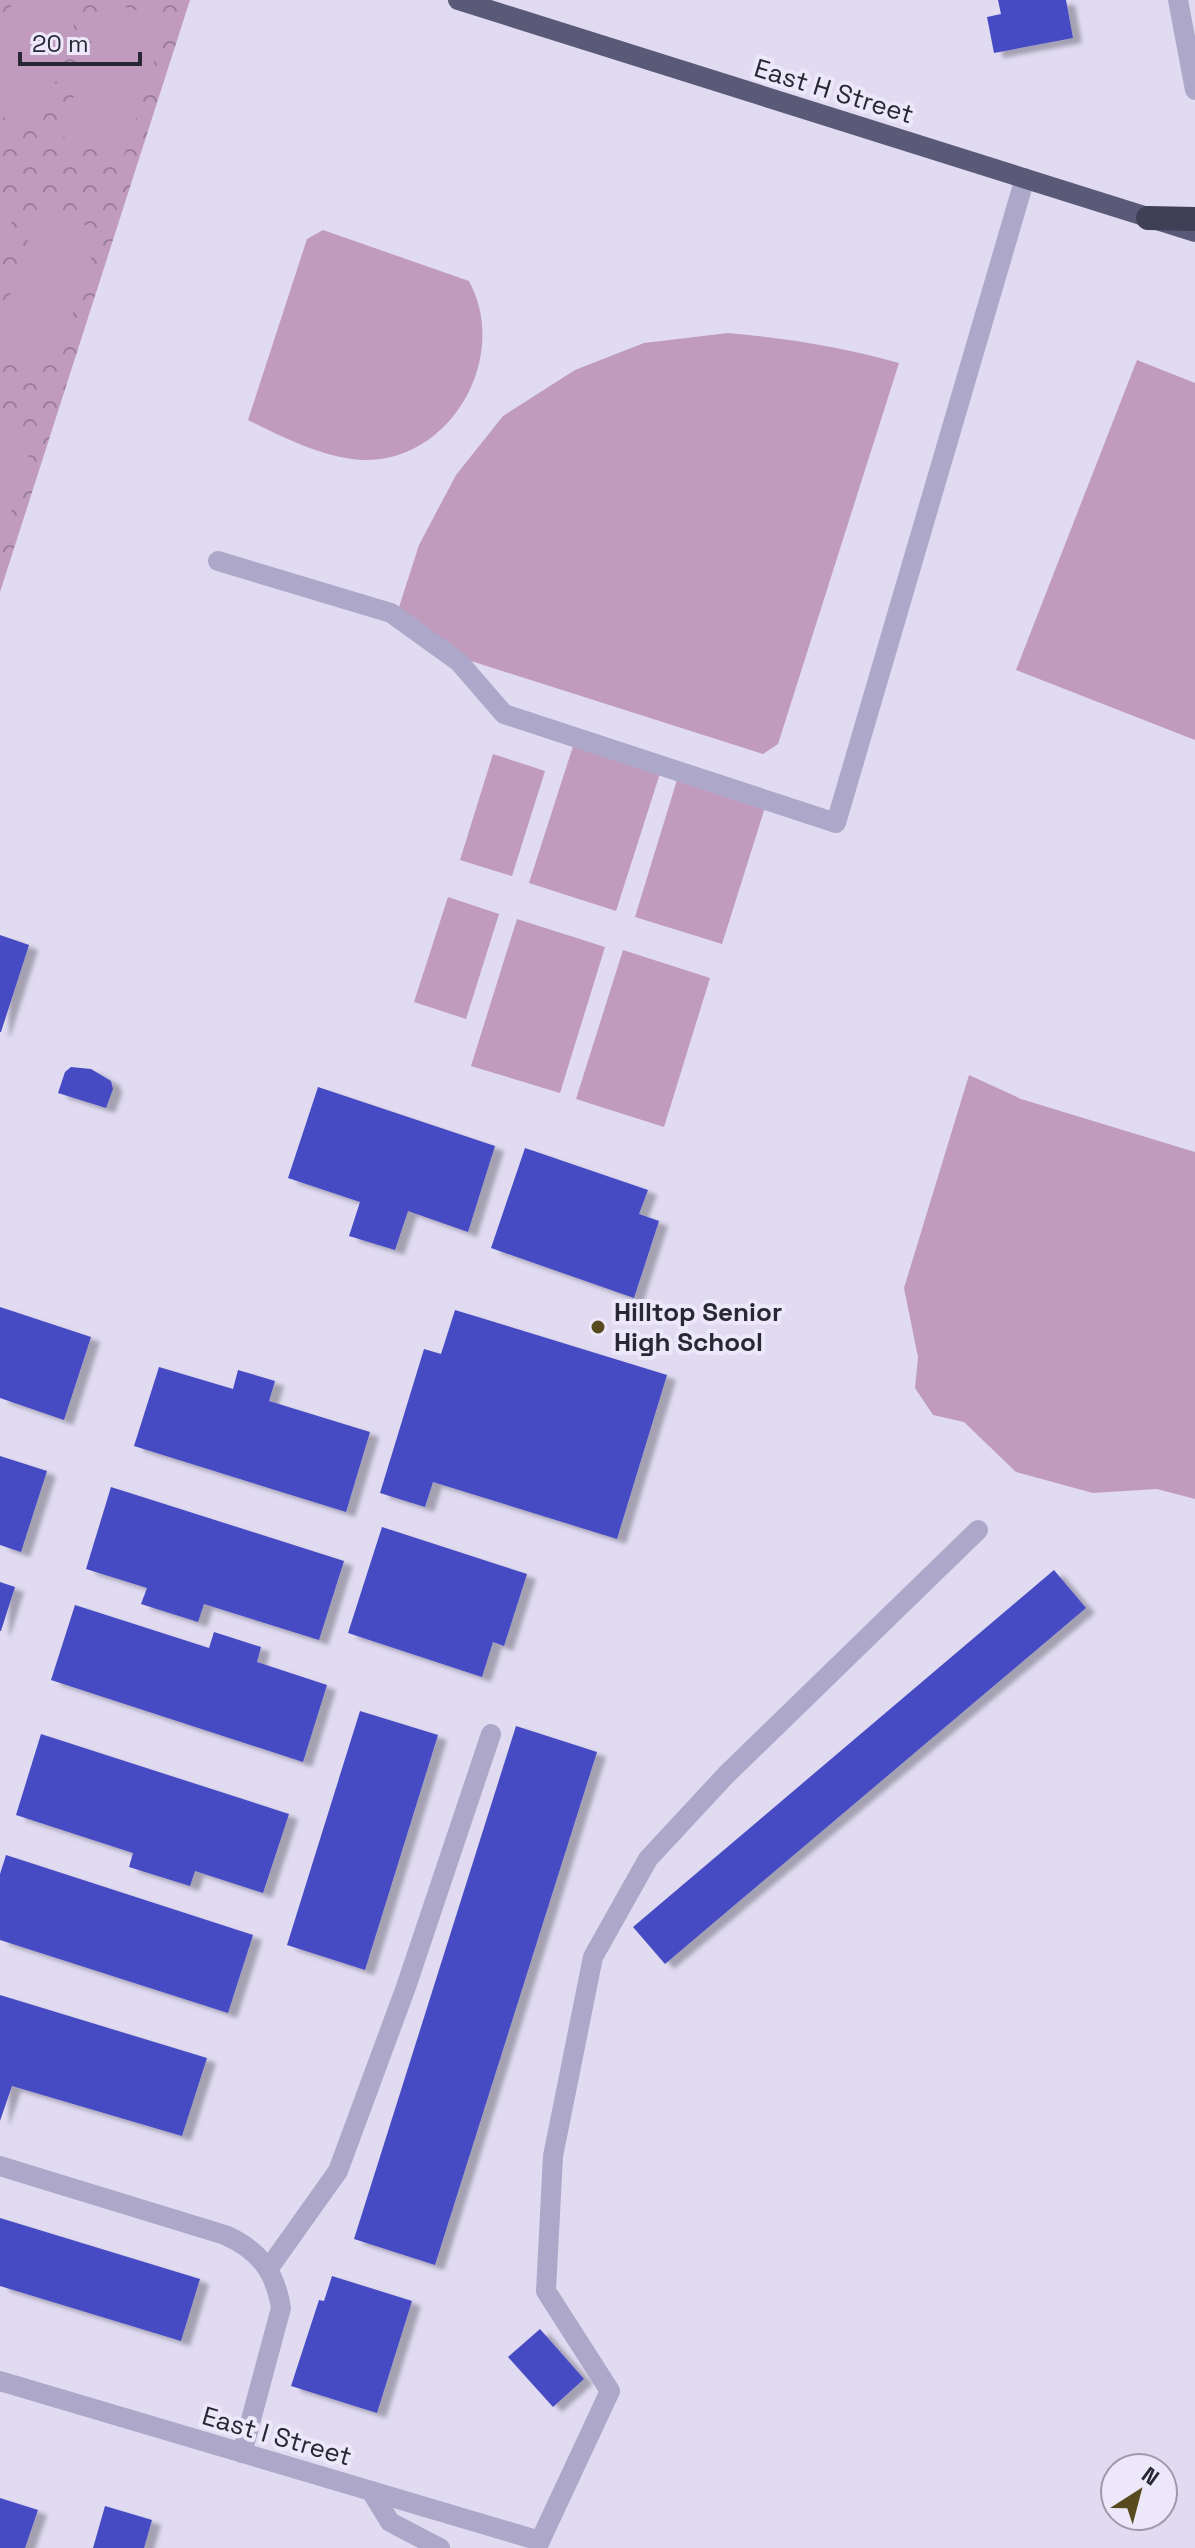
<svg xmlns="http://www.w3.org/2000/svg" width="1195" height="2548" font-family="'Space Grotesk',sans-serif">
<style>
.park{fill:url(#park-crowns)}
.pitch{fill:#c09bbe}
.building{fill:#474bc3;filter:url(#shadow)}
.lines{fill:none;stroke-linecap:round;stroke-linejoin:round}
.service{stroke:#ada7c9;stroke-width:20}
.minor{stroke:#ada7c9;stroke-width:20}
.primary{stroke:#5a5977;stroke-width:20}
.motorway{stroke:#3f3f56;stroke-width:24}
.poi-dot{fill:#564a1e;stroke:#ece7f9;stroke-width:3}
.labels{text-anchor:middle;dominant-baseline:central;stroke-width:8;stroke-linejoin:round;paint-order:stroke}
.street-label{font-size:26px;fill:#282736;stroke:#ece7f9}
.poi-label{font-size:26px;font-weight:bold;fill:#282736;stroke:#ece7f9;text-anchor:start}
</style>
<defs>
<pattern id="park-crowns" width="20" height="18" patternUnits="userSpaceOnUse" patternTransform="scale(2)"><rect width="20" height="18" fill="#c09bbe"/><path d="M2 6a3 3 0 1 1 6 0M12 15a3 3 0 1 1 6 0" fill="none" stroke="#9c7e9b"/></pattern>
<filter id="shadow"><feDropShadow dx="9" dy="5" stdDeviation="2" flood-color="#0004"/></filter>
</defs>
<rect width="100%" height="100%" fill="#e0dbf1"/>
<path class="park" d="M 0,0 L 190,0 L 0,592 Z"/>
<g class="pitch">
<path d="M 13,0 L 82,0 L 40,130 L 0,116 L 0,40 Z"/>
<path d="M 105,0 L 167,21 L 124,156 L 61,136 Z"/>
<path d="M 0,198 L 17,204 L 0,258 Z"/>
<path d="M 38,209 L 100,230 L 56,366 L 0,348 L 0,326 Z"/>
<path d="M 323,230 L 469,281 C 512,360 446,471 352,459 C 315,454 281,436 248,420 L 307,239 Z"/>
<path d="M 728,333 C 786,338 843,347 899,363 L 778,744 L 763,754 L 471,661 L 399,607 L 419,545 L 456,475 L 503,416 L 575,370 L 644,343 Z"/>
<path d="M 1137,360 L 1195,383 L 1195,740 L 1016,670 Z"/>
<path d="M 0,429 L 34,440 L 0,545 Z"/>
<path d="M 576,737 L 663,764 L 616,911 L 529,883 Z"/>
<path d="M 493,754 L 545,771 L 512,876 L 460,860 Z"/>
<path d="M 680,770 L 768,798 L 722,944 L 635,917 Z"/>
<path d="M 448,897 L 499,914 L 466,1019 L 414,1002 Z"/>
<path d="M 517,919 L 605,947 L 560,1093 L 471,1066 Z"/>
<path d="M 623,950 L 710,978 L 664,1127 L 576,1099 Z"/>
<path d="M 969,1075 L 1021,1099 L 1195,1152 L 1195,1499 L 1157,1489 L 1093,1493 L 1016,1472 L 964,1422 L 933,1415 L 915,1388 L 918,1357 L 904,1288 Z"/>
</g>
<g class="building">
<path d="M 998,0 L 1066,0 L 1073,38 L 994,53 L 987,17 L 1001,14 Z"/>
<path d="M 0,935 L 29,945 L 1,1032 L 0,1032 Z"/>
<path d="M 71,1067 L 91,1069 L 111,1081 L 113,1089 L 106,1108 L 58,1093 L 65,1072 Z"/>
<path d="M 318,1087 L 495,1146 L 468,1232 L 408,1211 L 395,1250 L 349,1236 L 360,1202 L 288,1178 Z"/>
<path d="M 525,1148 L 648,1190 L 639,1214 L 659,1221 L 634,1298 L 491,1248 Z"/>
<path d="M 0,1307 L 91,1337 L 64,1420 L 0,1398 Z"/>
<path d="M 455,1310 L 667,1375 L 617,1539 L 433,1482 L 425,1507 L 380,1493 L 424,1349 L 441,1354 Z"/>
<path d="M 159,1367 L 233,1389 L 238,1370 L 275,1381 L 269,1401 L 370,1432 L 346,1512 L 134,1446 Z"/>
<path d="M 0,1456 L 47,1471 L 21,1552 L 0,1545 Z"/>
<path d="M 111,1487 L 344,1561 L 319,1640 L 204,1604 L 198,1622 L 141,1604 L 147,1588 L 86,1569 Z"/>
<path d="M 382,1527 L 527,1574 L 504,1646 L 493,1642 L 482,1677 L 348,1633 Z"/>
<path d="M 1054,1570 L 1086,1608 L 665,1964 L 633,1927 Z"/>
<path d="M 0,1582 L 15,1587 L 1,1631 L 0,1631 Z"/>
<path d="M 75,1605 L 209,1648 L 214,1632 L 261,1647 L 257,1662 L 327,1685 L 303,1762 L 51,1680 Z"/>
<path d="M 360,1711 L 438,1735 L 365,1970 L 287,1945 Z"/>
<path d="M 516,1726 L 597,1752 L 435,2265 L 354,2239 Z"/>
<path d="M 41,1734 L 289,1814 L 263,1893 L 195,1871 L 190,1886 L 129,1867 L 133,1853 L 16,1815 Z"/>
<path d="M 6,1855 L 253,1935 L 228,2013 L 0,1940 L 0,1874 Z"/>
<path d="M 0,1995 L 207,2058 L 182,2136 L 12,2086 L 0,2121 Z"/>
<path d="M 0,2218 L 200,2279 L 181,2341 L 0,2286 Z"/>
<path d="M 332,2276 L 412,2301 L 377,2413 L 291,2386 L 319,2300 L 324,2301 Z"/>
<path d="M 540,2329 L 584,2379 L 553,2407 L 508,2357 Z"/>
<path d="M 0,2498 L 38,2510 L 25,2548 L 0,2548 Z"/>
<path d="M 105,2506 L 152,2520 L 144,2548 L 93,2548 Z"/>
</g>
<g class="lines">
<g class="service">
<path d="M 218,561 L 391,613 L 459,662 L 504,714 L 836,823 L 1025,178"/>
<path d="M 0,2166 L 225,2235 C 259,2250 275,2271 281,2308 L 242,2453"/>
<path d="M 269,2268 L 338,2171 L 406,1987 L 491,1734"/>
<path d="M 371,2491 L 390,2522 L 440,2548"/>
<path d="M 540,2541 L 610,2391 L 546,2291 L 553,2156 L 593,1957 L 648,1859 L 726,1775 L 978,1530"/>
</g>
<g class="minor">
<path d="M 1178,0 L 1195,90"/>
<path d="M 0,2381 L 540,2541"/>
</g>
<path class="primary" d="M 458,0 L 1195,232"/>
<path class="motorway" d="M 1148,218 L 1195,219"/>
</g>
<circle class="poi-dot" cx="598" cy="1327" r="8"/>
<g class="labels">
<g class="street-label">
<text transform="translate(834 91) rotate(17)">East H Street</text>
<text transform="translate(277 2436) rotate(16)">East I Street</text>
</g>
<g class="poi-label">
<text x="614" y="1312">Hilltop Senior<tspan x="614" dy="30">High School</tspan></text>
</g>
</g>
<g transform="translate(1139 2492) rotate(36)"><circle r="38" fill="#ece7f9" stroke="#9e9aab" stroke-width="2"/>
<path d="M0-6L14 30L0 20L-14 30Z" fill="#564a1e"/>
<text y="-12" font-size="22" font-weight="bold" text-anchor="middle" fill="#282736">N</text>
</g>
<path d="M20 52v12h120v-12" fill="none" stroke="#282736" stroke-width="4"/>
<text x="32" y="52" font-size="24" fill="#282736" stroke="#ece7f9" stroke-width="6" paint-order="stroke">20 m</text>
</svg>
